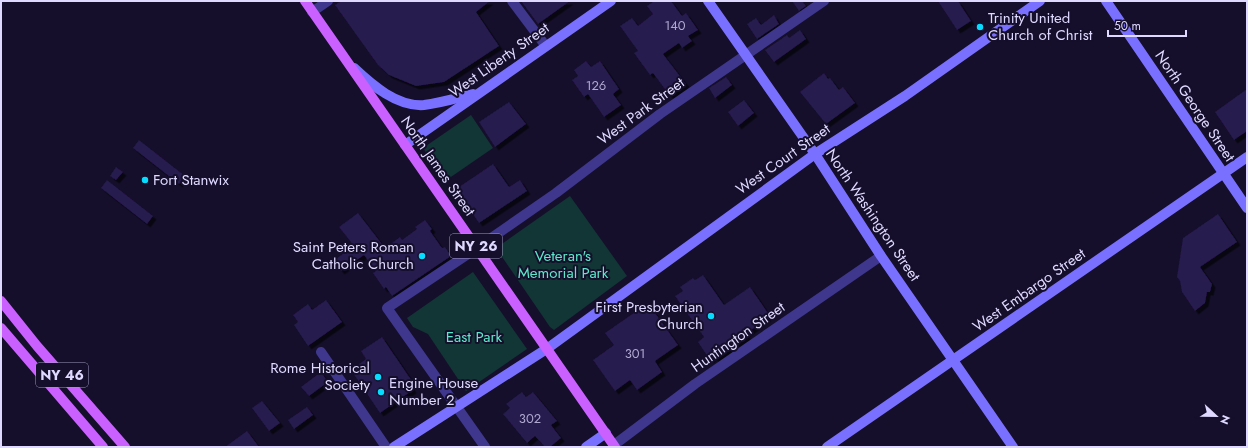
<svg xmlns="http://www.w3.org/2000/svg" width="1248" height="448" font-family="Jost,sans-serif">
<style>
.green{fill:#123636}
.building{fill:#261a4d;filter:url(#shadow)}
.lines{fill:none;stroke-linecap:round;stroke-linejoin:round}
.street{stroke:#3e378d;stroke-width:10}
.secondary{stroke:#7a70ff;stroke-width:10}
.primary{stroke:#ca60ff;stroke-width:10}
.poi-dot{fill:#05dcff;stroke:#150f2b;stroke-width:1.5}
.labels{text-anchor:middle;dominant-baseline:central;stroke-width:4;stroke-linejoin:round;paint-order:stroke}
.number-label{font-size:13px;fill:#b1a9d2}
.shield{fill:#150f2b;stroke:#a29cbf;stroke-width:1}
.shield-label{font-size:14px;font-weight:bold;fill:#dfd9ff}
.poi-label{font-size:15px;fill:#dfd9ff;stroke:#150f2b;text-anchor:start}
.street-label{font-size:15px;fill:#dfd9ff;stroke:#150f2b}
.park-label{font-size:15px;fill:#5de8cb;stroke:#150f2b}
</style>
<defs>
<filter id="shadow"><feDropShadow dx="3.5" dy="3.5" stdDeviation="0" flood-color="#0009"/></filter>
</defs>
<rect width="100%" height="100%" fill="#150f2b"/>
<g class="green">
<path d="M 471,115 L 493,148 L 445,181 L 423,148 Z"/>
<path d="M 570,196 L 627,276 L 554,330 L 550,327 L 496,248 Z"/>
<path d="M 473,272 L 527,349 L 466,391 L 428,334 L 413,327 L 407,318 Z"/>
</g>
<g class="building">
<path d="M 341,1 L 490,1 L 476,12 L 499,46 L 444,82 L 416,86 L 389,75 L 378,65 L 335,5 Z"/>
<path d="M 521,1 L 570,1 L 538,24 Z"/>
<path d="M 654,1 L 671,1 L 682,16 L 686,13 L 698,30 L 688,36 L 692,41 L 682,48 L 679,43 L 663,54 L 686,84 L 670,96 L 653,73 L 650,75 L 634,53 L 638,51 L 620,26 L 632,18 L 638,26 L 653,14 L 647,6 Z"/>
<path d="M 792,1 L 802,1 L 806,6 L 799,11 Z"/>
<path d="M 938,1 L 958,1 L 971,21 L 957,30 Z"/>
<path d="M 774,15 L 779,24 L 757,39 L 747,24 L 756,18 L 761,25 Z"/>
<path d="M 800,30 L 806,39 L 774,62 L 765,50 L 787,35 L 789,38 Z"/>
<path d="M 586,61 L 591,67 L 600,61 L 619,89 L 613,94 L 621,105 L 604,117 L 588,94 L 584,97 L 572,80 L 578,76 L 574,70 Z"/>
<path d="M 824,73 L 828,79 L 830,78 L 839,90 L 843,87 L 855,103 L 826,124 L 800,92 Z"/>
<path d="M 726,77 L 732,85 L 715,98 L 709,88 Z"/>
<path d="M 1247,89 L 1247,131 L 1234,140 L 1215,112 Z"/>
<path d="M 744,100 L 754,113 L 738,126 L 728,112 Z"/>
<path d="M 509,102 L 526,124 L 495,147 L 479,122 Z"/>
<path d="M 139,140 L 185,176 L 179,184 L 133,148 Z"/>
<path d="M 493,164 L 509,187 L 520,180 L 527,191 L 479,223 L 456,189 Z"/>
<path d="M 116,167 L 123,172 L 116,180 L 110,176 Z"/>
<path d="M 107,180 L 153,216 L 147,224 L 101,188 Z"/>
<path d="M 358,213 L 385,248 L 400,237 L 402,240 L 417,229 L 415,227 L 425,220 L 432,229 L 430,231 L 442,248 L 445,247 L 451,256 L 392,296 L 386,287 L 384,289 L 373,273 L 376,271 L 364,255 L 341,271 L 333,261 L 354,246 L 339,227 Z"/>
<path d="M 1218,214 L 1237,242 L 1200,267 L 1212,284 L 1210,292 L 1207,292 L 1205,303 L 1195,311 L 1182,292 L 1180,281 L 1177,277 L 1183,238 Z"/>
<path d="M 703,275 L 724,305 L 750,287 L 770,316 L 746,334 L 748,337 L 716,359 L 714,357 L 710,360 L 698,342 L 704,337 L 675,296 L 683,291 L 680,287 L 693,278 L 695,280 Z"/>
<path d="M 326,300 L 342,322 L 308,346 L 294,325 L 298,322 L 293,315 L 308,304 L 312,310 Z"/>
<path d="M 648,303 L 678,345 L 655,361 L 662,372 L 637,390 L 630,380 L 615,391 L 593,360 L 614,345 L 605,333 Z"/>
<path d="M 382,337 L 414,384 L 411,386 L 413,390 L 380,413 L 351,370 L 366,359 L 361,351 Z"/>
<path d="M 321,372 L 328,382 L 309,396 L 301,387 Z"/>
<path d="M 522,392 L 526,397 L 533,392 L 557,421 L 551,425 L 561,438 L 550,447 L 545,447 L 535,436 L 527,443 L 503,414 L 510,408 L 506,404 Z"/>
<path d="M 262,401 L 280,423 L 269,431 L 252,408 Z"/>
<path d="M 307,407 L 313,415 L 294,429 L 288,420 Z"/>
<path d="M 247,431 L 259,447 L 225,447 Z"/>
</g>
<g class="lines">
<g class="street">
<path d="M 512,1 L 545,45"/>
<path d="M 312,12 L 328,1"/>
<path d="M 321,352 L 386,447"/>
<path d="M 614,445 L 695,384 L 881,256"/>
<path d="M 485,447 L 387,308 L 477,248 L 556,193 L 660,114 L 824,1"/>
</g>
<g class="secondary">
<path d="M 708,1 L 815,154 L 881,256 L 1013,447"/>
<path d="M 1106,1 L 1247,208"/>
<path d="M 354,68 C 372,85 397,107 424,105 C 441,103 457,98 473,94"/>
<path d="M 405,145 L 611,1"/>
<path d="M 394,447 L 548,348 L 815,154 L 905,96 L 1040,1"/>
<path d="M 586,447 L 606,433"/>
<path d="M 827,447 L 1247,157"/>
</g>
<g class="primary">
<path d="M 305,1 L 615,447"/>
<path d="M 1,301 L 37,346 L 125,447"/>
<path d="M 1,328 L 103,447"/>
</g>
</g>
<g class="poi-dot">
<circle cx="980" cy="27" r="4"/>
<circle cx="145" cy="180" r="4"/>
<circle cx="422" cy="256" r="4"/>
<circle cx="711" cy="316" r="4"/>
<circle cx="378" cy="377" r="4"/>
<circle cx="381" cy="392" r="4"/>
</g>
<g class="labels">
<g class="number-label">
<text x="675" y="25">140</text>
<text x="596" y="85">126</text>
<text x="635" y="353">301</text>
<text x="530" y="418">302</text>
</g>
<g class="shield">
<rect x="450" y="234" width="52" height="24" rx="3"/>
<rect x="36" y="363" width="52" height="24" rx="3"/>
</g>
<g class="shield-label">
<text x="476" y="246">NY 26</text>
<text x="62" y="375">NY 46</text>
</g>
<g class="poi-label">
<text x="988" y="18">Trinity United<tspan x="988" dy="17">Church of Christ</tspan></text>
<text x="153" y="180">Fort Stanwix</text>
<text x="414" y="247" text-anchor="end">Saint Peters Roman<tspan x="414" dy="17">Catholic Church</tspan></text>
<text x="703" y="307" text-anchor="end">First Presbyterian<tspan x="703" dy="17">Church</tspan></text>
<text x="370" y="368" text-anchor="end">Rome Historical<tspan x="370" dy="17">Society</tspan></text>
<text x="389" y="383">Engine House<tspan x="389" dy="17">Number 2</tspan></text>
</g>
<g class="street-label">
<text transform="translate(499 60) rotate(-35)">West Liberty Street</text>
<text transform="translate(1195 106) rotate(56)">North George Street</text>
<text transform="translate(641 111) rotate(-36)">West Park Street</text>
<text transform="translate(783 159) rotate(-35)">West Court Street</text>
<text transform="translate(438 166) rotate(55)">North James Street</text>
<text transform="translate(873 215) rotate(56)">North Washington Street</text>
<text transform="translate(1029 290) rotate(-35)">West Embargo Street</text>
<text transform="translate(738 337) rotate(-35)">Huntington Street</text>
</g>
<g class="park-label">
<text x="563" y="256">Veteran's<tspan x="563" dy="17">Memorial Park</tspan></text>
<text x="474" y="337">East Park</text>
</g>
</g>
<rect width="1248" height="448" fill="none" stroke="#dfd9ff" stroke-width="4"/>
<g transform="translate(1216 416) rotate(112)" stroke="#150f2b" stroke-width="3" paint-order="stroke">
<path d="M0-3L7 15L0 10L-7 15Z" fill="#dfd9ff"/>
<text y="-6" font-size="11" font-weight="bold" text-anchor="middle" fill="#dfd9ff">N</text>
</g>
<path d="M1108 30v6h78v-6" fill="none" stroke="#dfd9ff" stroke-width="2"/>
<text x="1114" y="30" font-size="12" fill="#dfd9ff" stroke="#150f2b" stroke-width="3" paint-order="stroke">50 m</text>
</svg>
